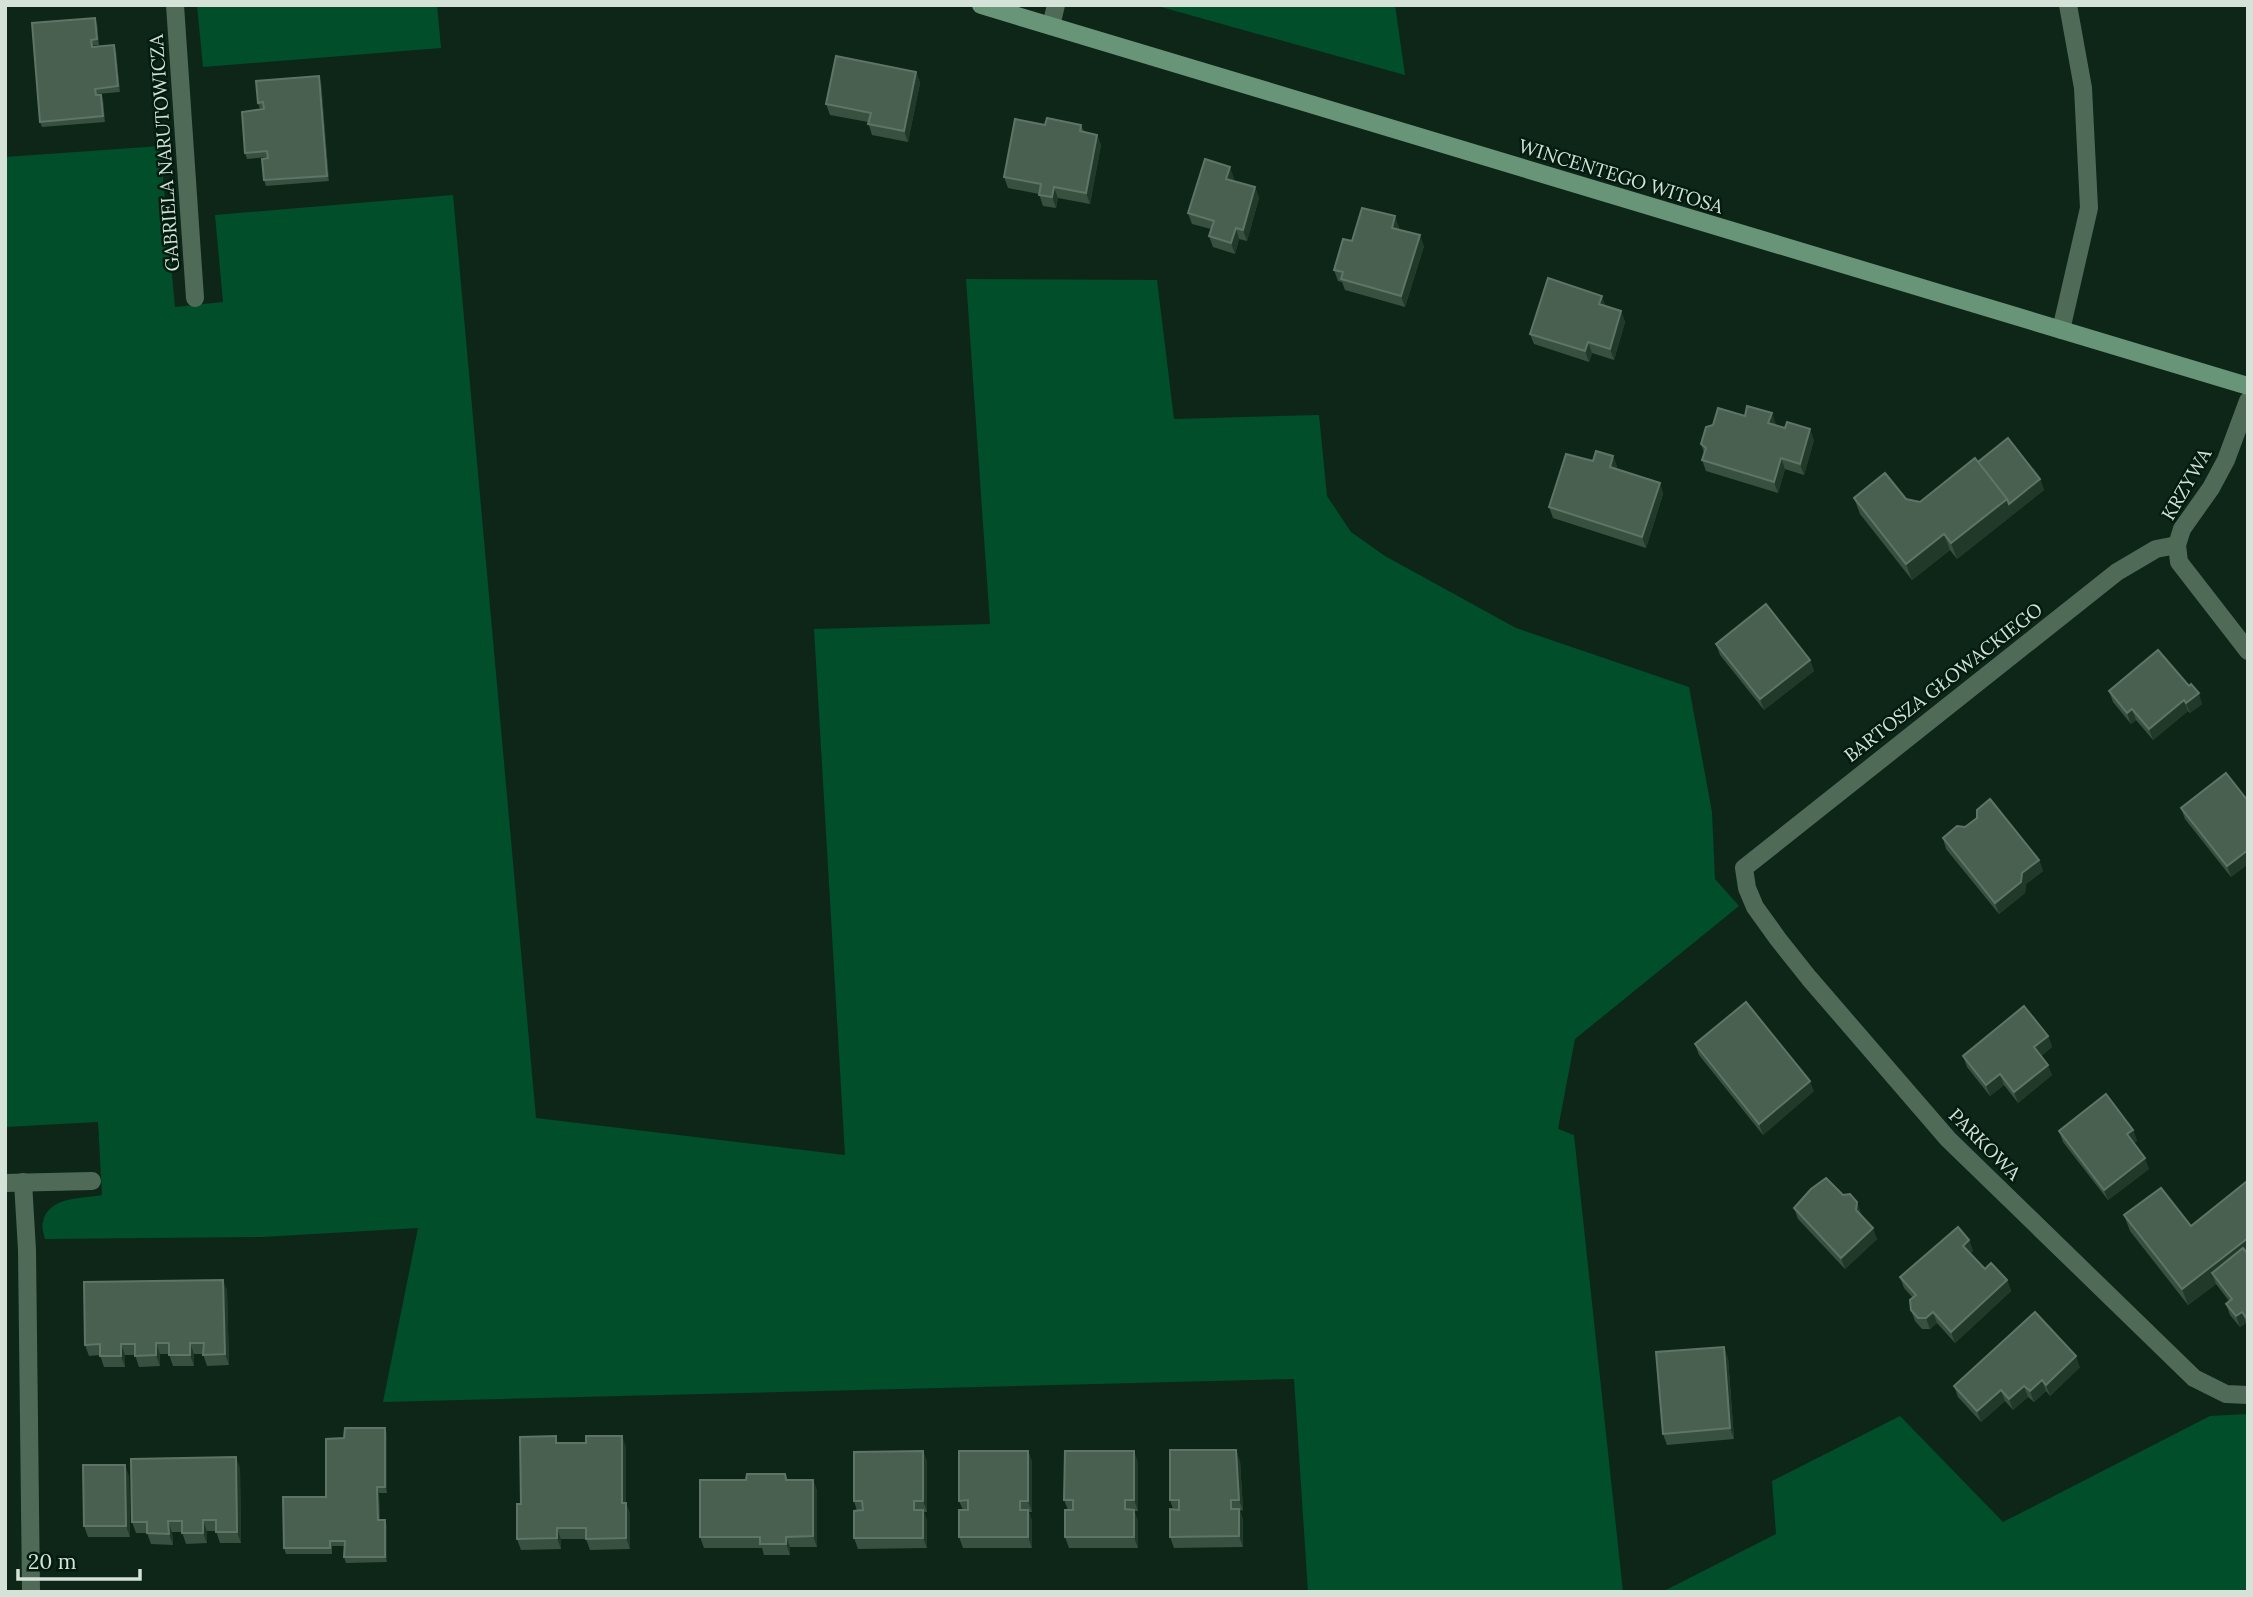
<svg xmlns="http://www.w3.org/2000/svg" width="2253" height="1597" font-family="Lora,serif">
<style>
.green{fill:#004e2a}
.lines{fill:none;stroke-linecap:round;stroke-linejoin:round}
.street{stroke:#4f6b58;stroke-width:18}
.secondary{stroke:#689578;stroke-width:18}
.wall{fill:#385040}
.shaded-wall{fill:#203929}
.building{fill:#496051;stroke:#5e7466;stroke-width:2}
.labels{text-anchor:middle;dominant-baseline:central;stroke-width:5;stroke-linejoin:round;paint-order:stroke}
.street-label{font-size:19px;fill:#d4e2d8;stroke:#041c0f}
</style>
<rect width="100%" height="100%" fill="#0e2618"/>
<g class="green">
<path d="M 197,5 L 437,5 L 441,48 L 203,67 Z"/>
<path d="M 1154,5 L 1395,5 L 1405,75 Z"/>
<path d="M 160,146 L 175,307 L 223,302 L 215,215 L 453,195 L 536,1118 L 845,1155 L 814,629 L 990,624 L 966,279 L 1157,280 L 1174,419 L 1319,415 L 1327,496 L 1351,532 L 1385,556 L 1516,628 L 1689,687 L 1712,812 L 1715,879 L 1739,906 L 1575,1039 L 1558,1129 L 1574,1135 L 1623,1592 L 1308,1592 L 1294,1379 L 383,1402 L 418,1228 L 262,1237 L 45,1239 C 44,1235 41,1227 43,1222 C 48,1196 82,1199 102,1195 L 98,1122 L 5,1127 L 5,157 Z"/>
<path d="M 2248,1414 L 2248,1592 L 1662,1592 L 1776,1534 L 1772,1481 L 1900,1416 L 2003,1522 L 2210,1416 Z"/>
</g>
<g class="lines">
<g class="street">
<path d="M 175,5 L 195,298"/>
<path d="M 1051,26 L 1056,5"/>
<path d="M 2061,330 L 2089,208 L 2083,88 L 2068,5"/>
<path d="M 2248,401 L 2226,460 L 2211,488 L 2182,529 L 2177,545 L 2179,562 L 2248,651"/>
<path d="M 2177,545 L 2156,549 L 2117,572 L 1744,868 L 1747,888 L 1755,907 L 1778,939 L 1809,978 L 1948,1139 L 2194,1378 L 2226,1394 L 2248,1395"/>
<path d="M 23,1182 L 27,1250 L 31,1592"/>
<path d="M 5,1183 L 92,1181"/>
</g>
<path class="secondary" d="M 981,5 L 2248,386"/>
</g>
<g class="wall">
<path d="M 97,23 L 99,45 L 93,45 L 93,47 L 114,45 L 116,51 L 120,92 L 97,94 L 101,95 L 103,100 L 105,122 L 42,127 L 40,122 Z"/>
<path d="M 916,72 L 920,83 L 908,142 L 872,135 L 868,122 L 830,115 L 826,104 Z"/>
<path d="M 321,82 L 329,181 L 266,186 L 264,180 L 268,157 L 247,159 L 245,153 L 264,109 L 264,108 L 260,109 L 258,103 Z"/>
<path d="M 1045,125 L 1081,125 L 1084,132 L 1097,135 L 1101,145 L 1090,204 L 1058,198 L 1056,208 L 1043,206 L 1039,194 L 1008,188 L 1004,177 Z"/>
<path d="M 1234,178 L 1233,181 L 1255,187 L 1259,198 L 1247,241 L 1239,239 L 1235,254 L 1213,247 L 1209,236 L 1211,229 L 1192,224 L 1188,213 Z"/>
<path d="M 1399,227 L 1399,230 L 1424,246 L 1405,307 L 1345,290 L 1342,282 L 1338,281 L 1334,270 L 1352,241 Z"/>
<path d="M 1606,306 L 1621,311 L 1625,322 L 1614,360 L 1592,353 L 1589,362 L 1534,344 L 1530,334 Z"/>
<path d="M 1776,424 L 1775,425 L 1814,440 L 1804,475 L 1785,469 L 1778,493 L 1706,471 L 1702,460 L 1704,453 L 1701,444 Z"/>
<path d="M 1613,456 L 1617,467 L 1616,469 L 1660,483 L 1663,494 L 1646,548 L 1553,518 L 1549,507 L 1593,461 Z"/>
<path d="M 1978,462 L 2040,479 L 2044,490 L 1957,559 L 1950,550 L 1912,580 L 1860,514 L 1854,498 L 1906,499 L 1920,502 Z"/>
<path d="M 1716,644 L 1810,660 L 1814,671 L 1764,710 L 1720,655 Z"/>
<path d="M 2109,691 L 2202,704 L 2190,713 L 2188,711 L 2153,740 L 2136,720 L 2131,724 L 2113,702 Z"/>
<path d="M 2248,801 L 2248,864 L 2231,877 L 2185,819 L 2181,808 Z"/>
<path d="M 1943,838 L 2039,860 L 2043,871 L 2026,884 L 2025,893 L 1999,914 L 1946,849 Z"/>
<path d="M 2048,1036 L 2052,1047 L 2041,1056 L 2052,1075 L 2018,1103 L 2004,1085 L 1990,1096 L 1967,1067 L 1963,1056 Z"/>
<path d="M 1695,1044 L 1814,1091 L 1763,1135 L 1699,1055 Z"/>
<path d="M 2133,1130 L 2137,1141 L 2134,1143 L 2149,1169 L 2108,1200 L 2063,1142 L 2059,1131 Z"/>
<path d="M 2248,1185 L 2248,1326 L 2246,1323 L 2240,1327 L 2230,1315 L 2226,1304 L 2229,1301 L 2216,1284 L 2188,1305 L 2130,1231 L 2124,1215 L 2191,1226 Z"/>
<path d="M 1843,1195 L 1857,1202 L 1861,1215 L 1877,1239 L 1845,1269 L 1798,1219 L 1794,1208 Z"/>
<path d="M 1969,1240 L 1973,1251 L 1970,1253 L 1985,1269 L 2007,1280 L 2011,1291 L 1955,1343 L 1937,1323 L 1930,1329 L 1922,1329 L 1915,1321 L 1911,1310 L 1913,1298 L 1904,1288 L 1900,1277 Z"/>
<path d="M 227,1290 L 229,1365 L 207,1366 L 203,1354 L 194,1354 L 194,1366 L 173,1366 L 169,1354 L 160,1354 L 160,1366 L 139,1367 L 135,1355 L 125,1355 L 125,1367 L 104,1367 L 100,1355 L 89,1356 L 85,1345 Z"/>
<path d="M 1728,1358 L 1734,1439 L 1667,1445 L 1663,1434 Z"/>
<path d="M 2080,1367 L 2050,1396 L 2046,1391 L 2034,1402 L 2028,1397 L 2013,1410 L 2005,1401 L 1981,1422 L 1958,1397 L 1954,1386 Z"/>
<path d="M 387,1434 L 387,1493 L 379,1493 L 380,1520 L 387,1526 L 387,1562 L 346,1563 L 344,1557 L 345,1546 L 332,1546 L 332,1554 L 286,1554 L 284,1548 L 326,1497 L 344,1438 Z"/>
<path d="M 559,1443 L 626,1447 L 626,1503 L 630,1514 L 630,1549 L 590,1550 L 586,1539 L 561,1539 L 561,1549 L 521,1550 L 517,1539 Z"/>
<path d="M 923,1451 L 927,1462 L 927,1512 L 924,1512 L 927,1521 L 927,1548 L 858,1549 L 854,1538 L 857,1511 L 854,1501 Z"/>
<path d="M 1028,1451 L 1032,1462 L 1032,1512 L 1029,1512 L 1032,1521 L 1032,1548 L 963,1548 L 959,1537 L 963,1510 L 959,1501 Z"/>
<path d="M 1240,1461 L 1243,1510 L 1240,1511 L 1243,1520 L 1243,1547 L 1174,1548 L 1170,1537 L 1173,1509 L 1170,1500 Z"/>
<path d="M 1138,1462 L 1138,1511 L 1134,1511 L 1138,1521 L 1138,1548 L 1069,1548 L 1065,1537 L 1068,1510 L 1064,1500 Z"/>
<path d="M 240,1468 L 241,1543 L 220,1543 L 216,1531 L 207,1531 L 207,1543 L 186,1544 L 182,1532 L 172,1532 L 173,1545 L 151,1544 L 147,1533 L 136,1533 L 132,1522 Z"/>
<path d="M 785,1474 L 788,1480 L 813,1480 L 817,1491 L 817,1547 L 790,1547 L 790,1555 L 764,1555 L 762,1548 L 704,1548 L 700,1537 L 746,1480 Z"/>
<path d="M 129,1476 L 130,1537 L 88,1537 L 84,1526 Z"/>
</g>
<g class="shaded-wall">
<path d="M 95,18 L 97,23 L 99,45 L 97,39 Z"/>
<path d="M 114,45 L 116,51 L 120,92 L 118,86 Z"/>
<path d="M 916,72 L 920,83 L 908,142 L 904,131 Z"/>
<path d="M 319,76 L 321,82 L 329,181 L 327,176 Z"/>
<path d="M 101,95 L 103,100 L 105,122 L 103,116 Z"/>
<path d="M 1097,135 L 1101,145 L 1090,204 L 1086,193 Z"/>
<path d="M 1230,167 L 1234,178 L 1230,190 L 1226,179 Z"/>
<path d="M 1054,187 L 1058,198 L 1056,208 L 1052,197 Z"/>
<path d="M 1255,187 L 1259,198 L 1247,241 L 1243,230 Z"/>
<path d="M 1395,216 L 1399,227 L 1396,239 L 1392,228 Z"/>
<path d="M 1236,228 L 1239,239 L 1235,254 L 1231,243 Z"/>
<path d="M 1420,235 L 1424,246 L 1405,307 L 1401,296 Z"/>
<path d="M 1602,296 L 1606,307 L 1599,304 Z"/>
<path d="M 1621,311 L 1625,322 L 1614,360 L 1610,349 Z"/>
<path d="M 1588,342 L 1592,353 L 1589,362 L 1585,351 Z"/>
<path d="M 1772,413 L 1776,424 L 1772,434 L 1768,423 Z"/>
<path d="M 1810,429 L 1814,440 L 1804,475 L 1800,464 Z"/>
<path d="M 1613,456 L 1617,467 L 1614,478 L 1610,467 Z"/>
<path d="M 1781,458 L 1785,469 L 1778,493 L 1774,482 Z"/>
<path d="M 2040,479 L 2044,490 L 1957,559 L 1951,543 L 2007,499 Z"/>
<path d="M 1660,483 L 1663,494 L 1646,548 L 1642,537 Z"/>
<path d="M 1944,534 L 1950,550 L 1912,580 L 1906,564 Z"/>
<path d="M 1810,660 L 1814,671 L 1764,710 L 1760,699 Z"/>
<path d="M 2199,693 L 2202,704 L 2190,713 L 2186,703 Z"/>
<path d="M 2184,700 L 2188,711 L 2153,740 L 2149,729 Z"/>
<path d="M 2132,709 L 2136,720 L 2131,724 L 2127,713 Z"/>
<path d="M 2248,850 L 2248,864 L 2231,877 L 2227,866 Z"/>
<path d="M 2039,860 L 2043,871 L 2026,884 L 2025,893 L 1999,914 L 1995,903 L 2022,873 Z"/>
<path d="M 2048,1036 L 2052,1047 L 2038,1058 L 2034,1047 Z"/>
<path d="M 2048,1065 L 2052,1075 L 2018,1103 L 2014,1092 Z"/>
<path d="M 2000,1074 L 2004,1085 L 1990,1096 L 1986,1085 Z"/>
<path d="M 1810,1081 L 1814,1091 L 1763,1135 L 1759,1124 Z"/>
<path d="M 2133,1130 L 2137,1141 L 2131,1145 L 2127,1134 Z"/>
<path d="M 2145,1158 L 2149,1169 L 2108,1200 L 2104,1190 Z"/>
<path d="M 1857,1202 L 1861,1213 L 1860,1221 L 1856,1210 Z"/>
<path d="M 1873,1228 L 1877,1239 L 1845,1269 L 1841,1258 Z"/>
<path d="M 2248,1238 L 2248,1259 L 2212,1273 L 2216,1284 L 2188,1305 L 2182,1289 Z"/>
<path d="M 1969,1240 L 1973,1251 L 1967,1257 L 1963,1246 Z"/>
<path d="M 223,1280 L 227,1290 L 229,1365 L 225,1354 Z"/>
<path d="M 2007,1280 L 2011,1291 L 1955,1343 L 1951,1332 Z"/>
<path d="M 1933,1312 L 1937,1323 L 1930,1329 L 1926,1318 Z"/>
<path d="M 2242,1312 L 2246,1323 L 2240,1327 L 2236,1316 Z"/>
<path d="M 156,1343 L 160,1354 L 160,1366 L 156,1355 Z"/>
<path d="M 190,1343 L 194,1354 L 194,1366 L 190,1355 Z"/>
<path d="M 121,1344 L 125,1355 L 125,1367 L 121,1356 Z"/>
<path d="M 1724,1347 L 1728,1358 L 1734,1439 L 1730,1428 Z"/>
<path d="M 2076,1356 L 2080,1367 L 2050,1396 L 2046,1385 Z"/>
<path d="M 2042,1380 L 2046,1391 L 2034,1402 L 2030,1391 Z"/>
<path d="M 2024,1386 L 2028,1397 L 2013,1410 L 2009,1399 Z"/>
<path d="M 2001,1390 L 2005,1401 L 1981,1422 L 1977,1411 Z"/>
<path d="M 385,1428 L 387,1434 L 387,1493 L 385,1487 Z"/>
<path d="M 622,1436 L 626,1447 L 626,1514 L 622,1503 Z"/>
<path d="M 1236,1450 L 1240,1461 L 1243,1510 L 1239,1500 Z"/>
<path d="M 923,1451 L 927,1462 L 927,1512 L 923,1501 Z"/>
<path d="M 1028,1451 L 1032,1462 L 1032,1512 L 1028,1501 Z"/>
<path d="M 1134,1451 L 1138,1462 L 1138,1511 L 1134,1500 Z"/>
<path d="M 236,1457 L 240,1468 L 241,1543 L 237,1532 Z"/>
<path d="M 125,1465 L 129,1476 L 130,1537 L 126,1526 Z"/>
<path d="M 813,1480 L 817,1491 L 817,1547 L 813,1536 Z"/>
<path d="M 377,1487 L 379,1493 L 380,1525 L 378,1520 Z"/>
<path d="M 626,1503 L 630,1514 L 630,1549 L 626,1538 Z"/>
<path d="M 1239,1509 L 1243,1520 L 1243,1547 L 1239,1536 Z"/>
<path d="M 923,1510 L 927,1521 L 927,1548 L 923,1538 Z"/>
<path d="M 1028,1510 L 1032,1521 L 1032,1548 L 1028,1537 Z"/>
<path d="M 1134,1510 L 1138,1521 L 1138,1548 L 1134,1537 Z"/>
<path d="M 203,1520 L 207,1531 L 207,1543 L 203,1533 Z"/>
<path d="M 385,1520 L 387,1526 L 387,1562 L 385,1557 Z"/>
<path d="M 168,1521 L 172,1532 L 173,1545 L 169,1534 Z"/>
<path d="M 557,1528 L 561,1539 L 561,1549 L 557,1538 Z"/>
<path d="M 786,1537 L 790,1547 L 790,1555 L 786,1544 Z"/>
</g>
<g class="building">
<path d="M 95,18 L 97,39 L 91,40 L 92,47 L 114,45 L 118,86 L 95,89 L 96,95 L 101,95 L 103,116 L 40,122 L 32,23 Z"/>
<path d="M 836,56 L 916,72 L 904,131 L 868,124 L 871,113 L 826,104 Z"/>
<path d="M 319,76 L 327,176 L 264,180 L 262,159 L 268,158 L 267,151 L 245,153 L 242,112 L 264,109 L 263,102 L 258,103 L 256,81 Z"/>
<path d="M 1047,118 L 1081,125 L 1080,131 L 1097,135 L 1086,193 L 1054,187 L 1052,197 L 1039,195 L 1041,184 L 1004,177 L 1015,119 L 1045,125 Z"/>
<path d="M 1205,159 L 1230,167 L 1226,179 L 1255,187 L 1243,230 L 1236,228 L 1231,243 L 1209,236 L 1214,221 L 1188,213 Z"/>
<path d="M 1362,208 L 1395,216 L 1392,228 L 1420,235 L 1401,296 L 1341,279 L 1343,272 L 1334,270 L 1343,239 L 1352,241 Z"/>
<path d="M 1548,278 L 1602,296 L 1599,304 L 1621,311 L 1610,349 L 1588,342 L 1585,351 L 1530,334 Z"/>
<path d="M 1747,406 L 1772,413 L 1768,423 L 1785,428 L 1787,422 L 1810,429 L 1800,464 L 1781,458 L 1774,482 L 1702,460 L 1706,448 L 1701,444 L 1706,427 L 1713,425 L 1718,408 L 1745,416 Z"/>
<path d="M 2008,438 L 2040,479 L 2009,504 L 2007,499 L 1978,462 Z"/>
<path d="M 1596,451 L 1613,456 L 1610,467 L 1660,483 L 1642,537 L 1549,507 L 1566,454 L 1593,461 Z"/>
<path d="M 1975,458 L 2007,499 L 1951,543 L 1944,534 L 1906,564 L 1854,498 L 1885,473 L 1906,499 L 1920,502 Z"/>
<path d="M 1766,604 L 1810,660 L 1760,699 L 1716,644 Z"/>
<path d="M 2158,650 L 2189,686 L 2191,684 L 2199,693 L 2186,703 L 2184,700 L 2149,729 L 2132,709 L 2127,713 L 2109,691 Z"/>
<path d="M 2226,773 L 2248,801 L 2248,850 L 2227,866 L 2181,808 Z"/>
<path d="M 1990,799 L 2039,860 L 2022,873 L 2021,882 L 1995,903 L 1943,838 L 1957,826 L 1965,827 L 1977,818 L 1977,810 Z"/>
<path d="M 1746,1002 L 1810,1081 L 1759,1124 L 1695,1044 Z"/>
<path d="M 2024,1006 L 2048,1036 L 2034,1047 L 2048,1065 L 2014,1092 L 2000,1074 L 1986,1085 L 1963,1056 Z"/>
<path d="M 2106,1094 L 2133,1130 L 2127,1134 L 2145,1158 L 2104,1190 L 2059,1131 Z"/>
<path d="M 1826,1178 L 1843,1195 L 1850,1194 L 1857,1202 L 1856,1210 L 1873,1228 L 1841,1258 L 1794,1208 L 1811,1189 Z"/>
<path d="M 2246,1182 L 2248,1185 L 2248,1238 L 2182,1289 L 2124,1215 L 2161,1188 L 2191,1226 Z"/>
<path d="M 1958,1227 L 1969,1240 L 1963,1246 L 1985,1269 L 1991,1263 L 2007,1280 L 1951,1332 L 1933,1312 L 1926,1318 L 1918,1318 L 1911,1310 L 1910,1300 L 1916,1295 L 1900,1277 Z"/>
<path d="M 2243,1248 L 2248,1254 L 2248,1320 L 2242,1312 L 2236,1316 L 2226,1304 L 2232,1299 L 2212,1273 Z"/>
<path d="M 223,1280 L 225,1354 L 203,1355 L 204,1343 L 190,1343 L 190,1355 L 169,1355 L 169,1343 L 156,1343 L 156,1355 L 135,1356 L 135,1344 L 121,1344 L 121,1356 L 100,1356 L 100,1344 L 85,1345 L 84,1282 Z"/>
<path d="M 2035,1312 L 2076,1356 L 2046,1385 L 2042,1380 L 2030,1391 L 2024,1386 L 2009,1399 L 2001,1390 L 1977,1411 L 1954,1386 Z"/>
<path d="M 1724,1347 L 1730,1428 L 1663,1434 L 1656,1352 Z"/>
<path d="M 345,1428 L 385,1428 L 385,1487 L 377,1487 L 378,1520 L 385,1520 L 385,1557 L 344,1557 L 345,1541 L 330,1541 L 330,1548 L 284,1548 L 283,1497 L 326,1497 L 326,1439 L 344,1438 Z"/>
<path d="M 556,1436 L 556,1443 L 586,1443 L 586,1436 L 622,1436 L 622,1503 L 626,1503 L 626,1538 L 586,1539 L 586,1528 L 557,1528 L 557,1538 L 517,1539 L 517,1504 L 521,1504 L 520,1437 Z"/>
<path d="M 1170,1450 L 1236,1450 L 1239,1500 L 1231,1500 L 1231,1509 L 1239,1509 L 1239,1536 L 1170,1537 L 1170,1509 L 1179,1510 L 1179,1500 L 1170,1500 Z"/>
<path d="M 923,1451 L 923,1501 L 914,1501 L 914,1510 L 923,1510 L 923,1538 L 854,1538 L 854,1511 L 863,1510 L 862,1501 L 854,1501 L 854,1452 Z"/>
<path d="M 959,1451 L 1028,1451 L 1028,1501 L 1020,1501 L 1020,1510 L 1028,1510 L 1028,1537 L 959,1537 L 959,1510 L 968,1510 L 968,1500 L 959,1501 Z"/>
<path d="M 1065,1451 L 1134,1451 L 1134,1500 L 1125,1500 L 1125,1509 L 1134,1510 L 1134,1537 L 1065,1537 L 1065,1510 L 1073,1510 L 1073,1500 L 1064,1500 Z"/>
<path d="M 236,1457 L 237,1532 L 216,1532 L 216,1520 L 203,1520 L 203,1533 L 182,1533 L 182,1521 L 168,1521 L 169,1534 L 147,1533 L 147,1522 L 132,1522 L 131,1459 Z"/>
<path d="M 83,1465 L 125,1465 L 126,1526 L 84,1526 Z"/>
<path d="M 747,1474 L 785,1474 L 786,1480 L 813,1480 L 813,1536 L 786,1537 L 786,1544 L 760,1544 L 760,1537 L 700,1537 L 700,1480 L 746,1480 Z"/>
</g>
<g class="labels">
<g class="street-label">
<text transform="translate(164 153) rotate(-94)">GABRIELA NARUTOWICZA</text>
<text transform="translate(1621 176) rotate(17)">WINCENTEGO WITOSA</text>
<text transform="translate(2186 484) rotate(-60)">KRZYWA</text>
<text transform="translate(1943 682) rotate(-38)">BARTOSZA GŁOWACKIEGO</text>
<text transform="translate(1985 1144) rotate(45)">PARKOWA</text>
</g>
</g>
<rect width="2253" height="1597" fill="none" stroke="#d4e2d8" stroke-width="14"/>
<path d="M18 1569v10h122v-10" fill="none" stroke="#d4e2d8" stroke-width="3.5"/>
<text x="28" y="1569" font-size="21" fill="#d4e2d8" stroke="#041c0f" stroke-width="5" paint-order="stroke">20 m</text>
</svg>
